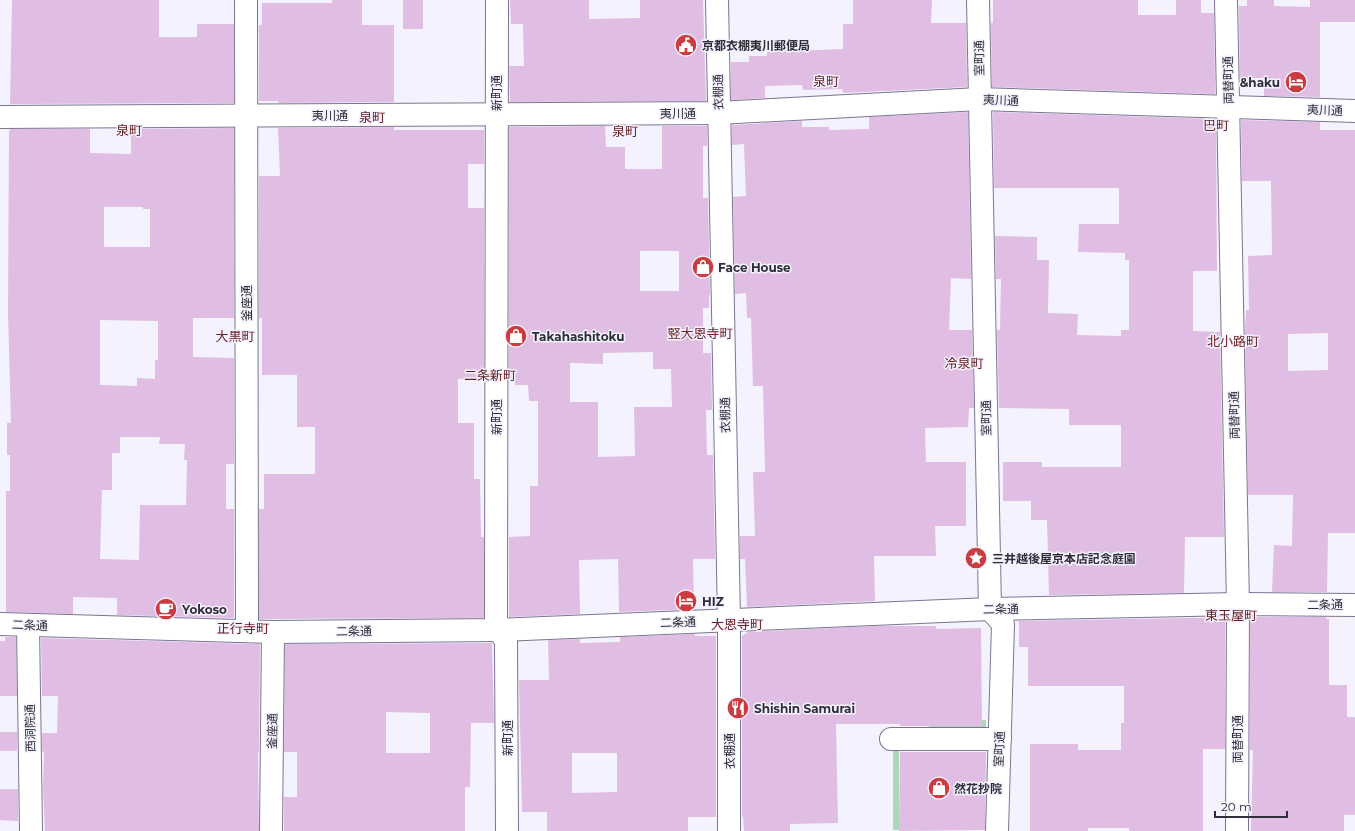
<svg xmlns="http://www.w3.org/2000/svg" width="1355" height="831" font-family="Montserrat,'Noto Sans JP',sans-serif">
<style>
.green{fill:#aed7b9}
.building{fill:#e0bde2;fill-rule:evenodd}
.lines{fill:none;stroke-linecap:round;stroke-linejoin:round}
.minor-casing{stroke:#7b7591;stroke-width:24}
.minor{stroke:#fff;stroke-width:22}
.labels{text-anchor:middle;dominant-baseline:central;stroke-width:3;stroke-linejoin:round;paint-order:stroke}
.poi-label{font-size:12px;font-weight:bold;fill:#302e39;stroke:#f4f2fe;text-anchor:start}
.street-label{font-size:12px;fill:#302e39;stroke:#f4f2fe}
.neighbourhood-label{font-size:13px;fill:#682223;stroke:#f4f2fe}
</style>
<rect width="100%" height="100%" fill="#f4f2fe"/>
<g class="green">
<path d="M 942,720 L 986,720 L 986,730 L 931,728 L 925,724 Z"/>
<path d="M 893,749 L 899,749 L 899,813 L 917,830 L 893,830 Z"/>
</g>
<g class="building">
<path d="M 12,0 L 159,0 L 159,37 L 197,37 L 197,24 L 234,24 L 234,103 L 10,104 Z"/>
<path d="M 332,0 L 362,0 L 362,25 L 394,25 L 394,102 L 278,103 L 278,101 L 259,101 L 259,25 L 262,25 L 262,3 L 332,3 Z"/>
<rect x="403" y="0" width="20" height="29"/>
<path d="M 510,0 L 589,0 L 589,19 L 640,18 L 640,0 L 703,0 L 706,101 L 510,102 L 509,66 L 524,66 L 523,24 L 511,24 Z"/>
<path d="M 853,0 L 932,0 L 931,23 L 966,23 L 967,87 L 843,93 L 842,89 L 803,90 L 802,85 L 765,86 L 765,98 L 731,100 L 731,62 L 749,62 L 749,56 L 767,56 L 767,52 L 843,49 L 843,24 L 853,24 Z"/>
<path d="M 993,0 L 1138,0 L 1138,15 L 1176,15 L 1176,0 L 1201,0 L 1201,13 L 1214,13 L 1215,94 L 992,87 L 991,23 L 993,23 Z"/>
<path d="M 1247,0 L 1274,0 L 1274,6 L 1310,7 L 1310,0 L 1355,0 L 1355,22 L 1320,22 L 1320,97 L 1264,96 L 1264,78 L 1240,78 L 1239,13 L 1239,6 L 1247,6 Z"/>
<path d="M 968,112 L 971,279 L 951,278 L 949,330 L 972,330 L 974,408 L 969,408 L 968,427 L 925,428 L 926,462 L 966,462 L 966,526 L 935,526 L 936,556 L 874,556 L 875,601 L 747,607 L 745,559 L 740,559 L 740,536 L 755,536 L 753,472 L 765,472 L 763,386 L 753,386 L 751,318 L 747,318 L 746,293 L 735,294 L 733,197 L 746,196 L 744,144 L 732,145 L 732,125 L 802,121 L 802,127 L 829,127 L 829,130 L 869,129 L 869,117 Z"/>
<path d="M 993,112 L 1216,119 L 1217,271 L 1193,271 L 1193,331 L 1220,332 L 1224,537 L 1185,537 L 1184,593 L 1049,595 L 1047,520 L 1031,520 L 1031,501 L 1003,501 L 1003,462 L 1042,462 L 1042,467 L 1121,467 L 1121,425 L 1069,425 L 1069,409 L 999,408 L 997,330 L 1000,330 L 1001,279 L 996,279 L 995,236 L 1037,237 L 1037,260 L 1049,260 L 1048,313 L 1078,314 L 1077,335 L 1121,336 L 1121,330 L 1129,330 L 1129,260 L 1125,260 L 1125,253 L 1078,252 L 1079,224 L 1119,224 L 1119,188 L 994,188 Z"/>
<path d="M 1241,120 L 1320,122 L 1320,130 L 1355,130 L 1355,533 L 1328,533 L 1327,592 L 1272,592 L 1274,545 L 1292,546 L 1293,495 L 1248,495 L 1245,332 L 1246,310 L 1249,310 L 1248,256 L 1272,255 L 1271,181 L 1242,181 ZM 1328,333 L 1328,370 L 1288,371 L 1288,334 Z"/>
<path d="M 605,126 L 606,147 L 625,147 L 625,169 L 662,169 L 662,126 L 707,126 L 707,146 L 703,146 L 703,198 L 708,198 L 710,295 L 709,295 L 709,308 L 703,308 L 703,353 L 711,353 L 712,410 L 706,410 L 707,455 L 713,455 L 715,559 L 693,559 L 694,609 L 619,612 L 618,559 L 579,560 L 580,614 L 509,617 L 509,537 L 530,536 L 530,486 L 538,486 L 538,401 L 529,401 L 528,385 L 515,385 L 515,379 L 509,379 L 509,127 ZM 640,251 L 679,251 L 679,291 L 640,291 ZM 653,352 L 653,369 L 671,369 L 672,407 L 634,407 L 635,456 L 598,457 L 598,402 L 570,402 L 570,363 L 603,364 L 603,353 Z"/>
<path d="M 394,127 L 394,130 L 484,130 L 484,164 L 468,164 L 468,208 L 484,208 L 484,379 L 458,379 L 458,423 L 474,423 L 474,479 L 480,479 L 481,537 L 484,537 L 484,618 L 259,619 L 259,509 L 264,509 L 264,474 L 315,474 L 315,427 L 297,427 L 297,375 L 262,375 L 262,318 L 259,318 L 259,176 L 280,176 L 278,128 Z"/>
<path d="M 234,128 L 234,318 L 193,318 L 193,357 L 234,358 L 234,464 L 226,464 L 226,509 L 234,509 L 234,618 L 117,615 L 117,598 L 73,597 L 73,614 L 6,612 L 6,491 L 10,491 L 10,455 L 7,455 L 7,423 L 11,423 L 8,313 L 9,132 L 10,129 L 90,129 L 90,153 L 131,154 L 131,129 ZM 104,207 L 143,207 L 143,209 L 150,209 L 150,247 L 104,247 ZM 100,320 L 158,321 L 158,360 L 155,360 L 155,379 L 137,378 L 137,386 L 100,385 ZM 120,437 L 160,437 L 159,444 L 185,444 L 184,460 L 187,460 L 186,505 L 140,505 L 139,560 L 100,559 L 102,490 L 112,490 L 112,453 L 120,453 Z"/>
<path d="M 1250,617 L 1326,617 L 1326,619 L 1329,619 L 1329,685 L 1347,685 L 1347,717 L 1355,717 L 1355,815 L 1344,815 L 1344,831 L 1251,831 L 1253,750 L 1250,750 Z"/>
<path d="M 1184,618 L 1225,618 L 1225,749 L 1203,749 L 1203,831 L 1129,831 L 1129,828 L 1088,828 L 1088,831 L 1030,831 L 1030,744 L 1078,744 L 1078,750 L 1121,750 L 1121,723 L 1124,723 L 1124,686 L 1028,686 L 1028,647 L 1019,647 L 1019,621 Z"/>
<path d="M 876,626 L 936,626 L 936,629 L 981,628 L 982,726 L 900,726 L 900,724 L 836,724 L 838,823 L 790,824 L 790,831 L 744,831 L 743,817 L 742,817 L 742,636 L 748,632 Z"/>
<path d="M 695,634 L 695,636 L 716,636 L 716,817 L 688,817 L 688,831 L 547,831 L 547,812 L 522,812 L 519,680 L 549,680 L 548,640 L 580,639 L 580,643 L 620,642 L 620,637 ZM 572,753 L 617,753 L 617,792 L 572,793 Z"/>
<path d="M 5,637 L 16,637 L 17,696 L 0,696 L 0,641 L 5,641 Z"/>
<path d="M 41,638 L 260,644 L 259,752 L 258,752 L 259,831 L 45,831 L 43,790 L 44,752 L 42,751 L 42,733 L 57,733 L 58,696 L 42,696 Z"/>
<path d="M 492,643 L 494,723 L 471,723 L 470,787 L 465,787 L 465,831 L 284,831 L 284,797 L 297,797 L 297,752 L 284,752 L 285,644 ZM 386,712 L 430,713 L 430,753 L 386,753 Z"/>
<rect x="0" y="732" width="17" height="19"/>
<path d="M 900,752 L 986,752 L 985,830 L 899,831 Z"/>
<path d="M 0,789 L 18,789 L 18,821 L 0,820 Z"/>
</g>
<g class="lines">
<g class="minor-casing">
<g id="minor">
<path d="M 246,0 L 247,630"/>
<path d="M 497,0 L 496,618 L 499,630 L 506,641 L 507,831"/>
<path d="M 717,0 L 729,620 L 729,831"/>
<path d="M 978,0 L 990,609 L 1003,624 L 997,831"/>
<path d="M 1226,0 L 1238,604 L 1237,831"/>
<path d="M 0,117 L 718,113 L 979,99 L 1355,111"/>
<path d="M 0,624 L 273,632 L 499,630 L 990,609 L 1238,604 L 1355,605"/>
<path d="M 28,625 L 31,831"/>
<path d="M 891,739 L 1000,739"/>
<path d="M 271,831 L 273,632"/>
</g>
</g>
<use href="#minor" class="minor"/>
</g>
<defs>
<g id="civic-disc" transform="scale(1.15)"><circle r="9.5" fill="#cb3c41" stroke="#f4f2fe"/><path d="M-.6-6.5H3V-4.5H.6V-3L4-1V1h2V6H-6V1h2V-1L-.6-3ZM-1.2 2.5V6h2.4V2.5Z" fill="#fff"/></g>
<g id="hotel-disc" transform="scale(1.15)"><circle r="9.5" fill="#cb3c41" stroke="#f4f2fe"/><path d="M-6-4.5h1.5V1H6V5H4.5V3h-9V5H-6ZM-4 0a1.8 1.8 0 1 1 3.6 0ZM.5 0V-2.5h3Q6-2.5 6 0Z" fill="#fff"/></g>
<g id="shop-disc" transform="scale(1.15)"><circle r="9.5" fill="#cb3c41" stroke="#f4f2fe"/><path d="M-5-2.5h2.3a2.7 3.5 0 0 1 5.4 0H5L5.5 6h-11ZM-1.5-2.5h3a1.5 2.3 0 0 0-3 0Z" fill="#fff"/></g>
<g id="sight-disc" transform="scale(1.15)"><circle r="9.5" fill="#cb3c41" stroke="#f4f2fe"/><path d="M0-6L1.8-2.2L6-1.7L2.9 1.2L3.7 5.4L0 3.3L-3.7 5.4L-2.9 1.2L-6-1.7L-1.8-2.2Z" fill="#fff"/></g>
<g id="cafe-disc" transform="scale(1.15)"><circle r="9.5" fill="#cb3c41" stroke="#f4f2fe"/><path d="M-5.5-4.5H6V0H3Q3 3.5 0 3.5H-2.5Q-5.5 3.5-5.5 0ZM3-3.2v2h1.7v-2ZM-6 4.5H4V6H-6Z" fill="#fff"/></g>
<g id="restaurant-disc" transform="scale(1.15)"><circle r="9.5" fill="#cb3c41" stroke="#f4f2fe"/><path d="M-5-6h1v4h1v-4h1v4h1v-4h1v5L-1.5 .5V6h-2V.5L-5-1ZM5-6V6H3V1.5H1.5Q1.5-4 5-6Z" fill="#fff"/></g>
</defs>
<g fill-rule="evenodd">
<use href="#civic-disc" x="686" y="45"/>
<use href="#hotel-disc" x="1296" y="82"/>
<use href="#shop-disc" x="703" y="267"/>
<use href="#shop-disc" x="516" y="336"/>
<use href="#sight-disc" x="976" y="558"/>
<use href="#hotel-disc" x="686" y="601"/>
<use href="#cafe-disc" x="166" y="609"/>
<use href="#restaurant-disc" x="738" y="708"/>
<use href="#shop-disc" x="939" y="788"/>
</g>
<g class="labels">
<g class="poi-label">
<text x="702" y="45">京都衣棚夷川郵便局</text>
<text x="1280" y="82" text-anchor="end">&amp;haku</text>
<text x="718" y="267">Face House</text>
<text x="532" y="336">Takahashitoku</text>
<text x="992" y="558">三井越後屋京本店記念庭園</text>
<text x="702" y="601">HIZ</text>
<text x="182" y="609">Yokoso</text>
<text x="754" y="708">Shishin Samurai</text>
<text x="954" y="788">然花抄院</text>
</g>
<g class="street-label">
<text transform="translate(979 58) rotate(-91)">室町通</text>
<text transform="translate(1228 80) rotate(-91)">両替町通</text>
<text transform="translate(718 92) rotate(-91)">衣棚通</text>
<text transform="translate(496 93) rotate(-90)">新町通</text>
<text transform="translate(1001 100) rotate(2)">夷川通</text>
<text transform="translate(1325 110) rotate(2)">夷川通</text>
<text x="678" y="113">夷川通</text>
<text x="330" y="115">夷川通</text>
<text transform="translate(246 303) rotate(-90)">釜座通</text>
<text transform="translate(725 415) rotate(-91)">衣棚通</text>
<text transform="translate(1234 415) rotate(-91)">両替町通</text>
<text transform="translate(496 417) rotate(-90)">新町通</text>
<text transform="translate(986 418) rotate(-91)">室町通</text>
<text x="1325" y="604">二条通</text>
<text transform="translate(1001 609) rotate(-1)">二条通</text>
<text transform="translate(678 622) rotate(-2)">二条通</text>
<text transform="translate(30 625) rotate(2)">二条通</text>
<text transform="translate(354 631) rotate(-1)">二条通</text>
<text transform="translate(30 728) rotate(-91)">西洞院通</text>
<text transform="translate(272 731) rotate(-89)">釜座通</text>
<text transform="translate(507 738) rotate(-90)">新町通</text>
<text transform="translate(1237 739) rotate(-90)">両替町通</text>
<text transform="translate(999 749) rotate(-88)">室町通</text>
<text transform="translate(729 751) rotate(-90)">衣棚通</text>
</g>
<g class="neighbourhood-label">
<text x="826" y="81">泉町</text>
<text x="372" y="117">泉町</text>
<text x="1216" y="125">巴町</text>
<text x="129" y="130">泉町</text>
<text x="625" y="131">泉町</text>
<text x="700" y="333">竪大恩寺町</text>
<text x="235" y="336">大黒町</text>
<text x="1233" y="341">北小路町</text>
<text x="964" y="363">冷泉町</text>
<text x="490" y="375">二条新町</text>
<text x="1231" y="615">東玉屋町</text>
<text x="737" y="624">大恩寺町</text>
<text x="243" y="628">正行寺町</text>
</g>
</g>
<path d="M1215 811v6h72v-6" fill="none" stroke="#302e39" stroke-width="2"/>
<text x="1221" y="811" font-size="12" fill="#302e39" stroke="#f4f2fe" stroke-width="3" paint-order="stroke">20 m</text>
</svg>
